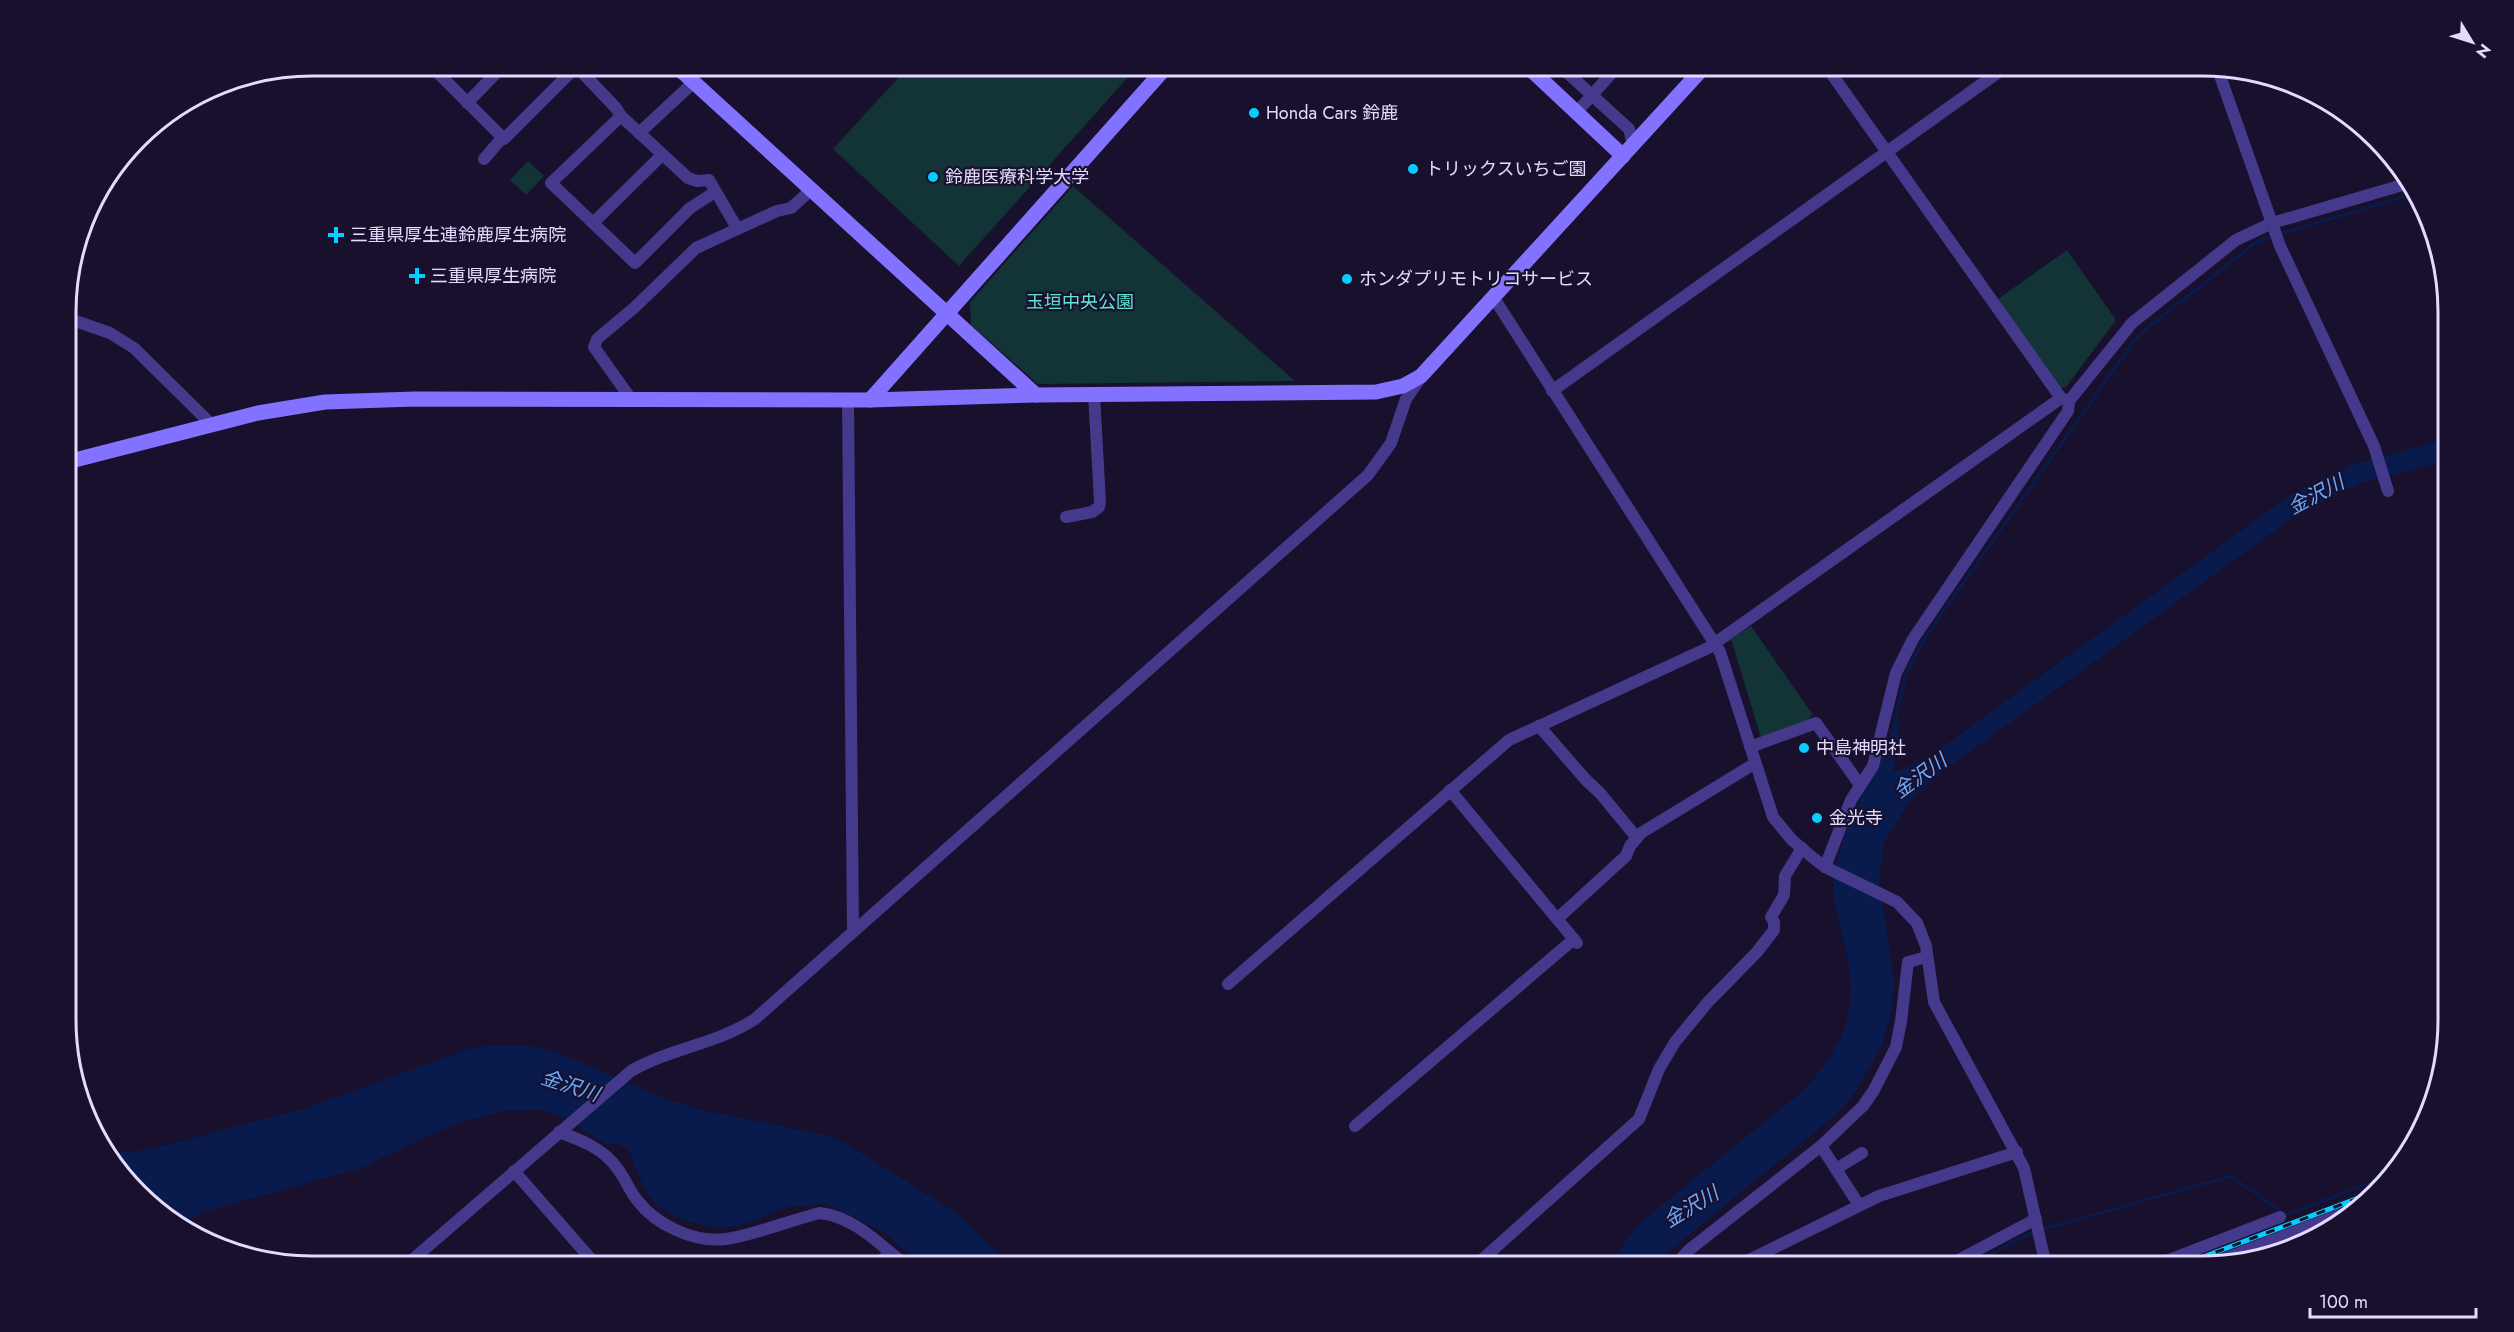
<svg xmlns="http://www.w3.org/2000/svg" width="2514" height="1332" font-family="Jost,'Noto Sans JP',sans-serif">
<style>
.green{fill:#133436}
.water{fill:#091b4c}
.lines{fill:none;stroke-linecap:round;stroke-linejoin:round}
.stream{stroke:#091b4c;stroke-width:3}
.river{stroke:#091b4c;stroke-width:20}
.street{stroke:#45398c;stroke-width:12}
.secondary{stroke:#8372ff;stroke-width:15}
.rail-casing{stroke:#07cdff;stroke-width:5}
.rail{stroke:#18102c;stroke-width:3;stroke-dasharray:9;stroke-linecap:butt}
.poi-dot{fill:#07cdff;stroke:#18102c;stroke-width:2}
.labels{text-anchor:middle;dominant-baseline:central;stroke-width:4.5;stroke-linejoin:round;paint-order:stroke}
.poi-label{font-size:18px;fill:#e3dbff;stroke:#18102c;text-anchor:start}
.park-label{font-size:18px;fill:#60e5d1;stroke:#18102c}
.water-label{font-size:20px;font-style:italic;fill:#69aaff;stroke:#18102c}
.rim{fill:none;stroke:#e3dbff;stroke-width:3}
</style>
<rect width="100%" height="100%" fill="#18102c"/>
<g class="green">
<path d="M 909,66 L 1138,66 L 959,266 L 833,149 Z"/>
<path d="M 528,161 L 544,176 L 526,195 L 510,180 Z"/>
<path d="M 1073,186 L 1295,381 L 1038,384 L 971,325 L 970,302 Z"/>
<path d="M 2067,250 L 2116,320 L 2066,387 L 2059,388 L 1998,299 Z"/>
<path d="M 1751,626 L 1813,715 L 1802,724 L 1762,741 L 1731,639 Z"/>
</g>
<g class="water">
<path d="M 1899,719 L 1898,742 L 1893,769 L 1896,772 L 1972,738 L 1937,777 L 1911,798 L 1884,843 L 1879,880 L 1894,980 L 1891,1014 L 1884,1039 L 1871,1065 L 1855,1093 L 1838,1113 L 1685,1238 L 1661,1258 L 1657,1266 L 1611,1266 L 1618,1251 L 1641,1222 L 1805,1089 C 1846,1041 1861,1006 1844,943 C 1839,921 1831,897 1834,875 C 1843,820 1878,769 1899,719 Z"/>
<path d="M 494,1046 L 530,1046 L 558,1053 L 667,1099 L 698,1109 L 829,1136 L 845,1143 L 960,1215 L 993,1249 L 1014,1266 L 922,1266 L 884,1232 L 827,1204 L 786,1207 L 743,1225 L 720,1228 L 687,1221 L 656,1206 L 644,1189 L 629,1150 L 616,1143 L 606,1144 L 564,1118 L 543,1110 L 502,1111 L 457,1124 L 428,1136 L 362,1168 L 211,1210 L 181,1222 L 117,1169 L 107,1153 L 139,1151 L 170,1144 L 309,1107 L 474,1047 Z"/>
</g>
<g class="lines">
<g class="stream">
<path d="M 2280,234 L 2413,194"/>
<path d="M 1890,743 L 1906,674 L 1926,636 L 2133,342 L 2145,330 L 2254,244 L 2274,236"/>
<path d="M 2040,1230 L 2231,1176 L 2286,1215 L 2392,1174"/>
<path d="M 1967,1266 L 2034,1232"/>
</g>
<path class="river" d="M 1950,754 L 2296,503 L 2356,474 L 2446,450"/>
<g class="street">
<path d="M 431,66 L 504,139 L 576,67"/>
<path d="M 576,66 L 616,108 L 621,116 L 688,178 L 697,181 L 709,180 L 737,228"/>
<path d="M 1560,66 L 1629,129 L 1633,145"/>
<path d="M 1826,66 L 2061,398 L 2069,401 L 2132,323 L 2236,240 L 2272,223 L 2406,184 L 2401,169"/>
<path d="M 2218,70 L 2280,246 L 2374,446 L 2388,491"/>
<path d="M 467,103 L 503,66"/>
<path d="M 1576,113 L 1618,66"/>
<path d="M 621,116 L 551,183 L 635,263 L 690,208 L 715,192"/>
<path d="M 639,133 L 694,82"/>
<path d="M 484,159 L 502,138"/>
<path d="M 593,223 L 662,155"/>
<path d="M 1494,298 L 1720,652 L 1773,817 L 1792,840 L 1812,857 L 1825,867 L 1897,902 L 1917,923 L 1926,946 L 1934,1002 L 2024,1168 L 2046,1266"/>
<path d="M 67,318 L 110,333 L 134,348 L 211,424"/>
<path d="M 1552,391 L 2007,66"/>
<path d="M 631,399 L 594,347 L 597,339 L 635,307 L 696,248 L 777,211 L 791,208 L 811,190"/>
<path d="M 848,399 L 853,931"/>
<path d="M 1066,517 L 1092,512 L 1099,507 L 1100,502 L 1094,394"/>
<path d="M 1539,726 L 1586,780 L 1600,793 L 1637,838"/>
<path d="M 1750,747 L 1816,723 L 1860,785"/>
<path d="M 1450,790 L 1577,943"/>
<path d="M 1825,867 L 1851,800 L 1873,766 L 1896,673 L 1913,639 L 2068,411 L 2069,401"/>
<path d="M 1557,919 L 1626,856 L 1630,846 L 1641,833 L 1754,764"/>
<path d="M 1228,984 L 1509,740 L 1708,648 L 2061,398"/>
<path d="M 1355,1126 L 1574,939"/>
<path d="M 559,1132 C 581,1140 604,1149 617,1168 C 625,1178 629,1190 637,1200 C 656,1225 694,1243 726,1239 C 754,1235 791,1220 820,1213 C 855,1217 880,1245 907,1266"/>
<path d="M 1821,1146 L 1859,1205"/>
<path d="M 1836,1169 L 1862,1153"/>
<path d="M 514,1171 L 597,1266"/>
<path d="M 2267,1243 L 2271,1255"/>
<path d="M 1476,1265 L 1639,1119 L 1659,1069 L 1675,1042 L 1708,1002 L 1757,952 L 1774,930 L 1774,922 L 1771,917 L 1784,895 L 1785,876 L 1802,848"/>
<path d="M 2208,1265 L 2357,1208"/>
<path d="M 405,1266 L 631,1071 C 671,1048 717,1044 755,1019 L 1368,475 L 1391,443 L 1406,399 L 1421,377"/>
<path d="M 875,1266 L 890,1253"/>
<path d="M 1674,1266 L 1689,1250 L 1821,1146 L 1863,1106 L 1874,1090 L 1896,1047 L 1901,1021 L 1908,962 L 1927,957"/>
<path d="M 1737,1266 L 1879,1196 L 2017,1152"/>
<path d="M 1947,1266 L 2036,1219"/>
<path d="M 2153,1266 L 2280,1217"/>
</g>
<g class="secondary">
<path d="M 676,66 L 1036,395"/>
<path d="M 1527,66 L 1623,156"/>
<path d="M 870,400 L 1167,66"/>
<path d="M 67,462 L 258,413 L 325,402 L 415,399 L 870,400 L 1036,395 L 1376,392 L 1403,386 L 1421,376 L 1705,66"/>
</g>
<g class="rail-casing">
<path id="rail" d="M 2182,1265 L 2377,1191"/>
</g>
<use href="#rail" class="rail"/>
</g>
<g class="poi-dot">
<circle cx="1254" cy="113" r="6"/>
<circle cx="1413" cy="169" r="6"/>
<circle cx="933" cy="177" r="6"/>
<path d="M333 226h6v6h6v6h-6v6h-6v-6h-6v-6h6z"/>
<path d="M414 267h6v6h6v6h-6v6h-6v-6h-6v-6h6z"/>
<circle cx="1347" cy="279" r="6"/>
<circle cx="1804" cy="748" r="6"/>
<circle cx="1817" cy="818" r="6"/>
</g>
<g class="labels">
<g class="poi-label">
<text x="1266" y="113">Honda Cars 鈴鹿</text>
<text x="1425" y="169">トリックスいちご園</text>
<text x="945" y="177">鈴鹿医療科学大学</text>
<text x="350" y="235">三重県厚生連鈴鹿厚生病院</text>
<text x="430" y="276">三重県厚生病院</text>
<text x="1359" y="279">ホンダプリモトリコサービス</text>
<text x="1816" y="748">中島神明社</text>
<text x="1829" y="818">金光寺</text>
</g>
<g class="park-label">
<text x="1080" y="302">玉垣中央公園</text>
</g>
<g class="water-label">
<text transform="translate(2316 495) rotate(-28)">金沢川</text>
<text transform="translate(1920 776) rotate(-36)">金沢川</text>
<text transform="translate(570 1086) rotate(18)">金沢川</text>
<text transform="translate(1691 1207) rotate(-31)">金沢川</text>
</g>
</g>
<path d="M0 0H2514V1332H0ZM312 76H2202A236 236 0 0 1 2438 312V1020A236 236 0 0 1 2202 1256H312A236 236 0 0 1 76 1020V312A236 236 0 0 1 312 76Z" fill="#18102c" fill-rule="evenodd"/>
<path class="rim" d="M312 76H2202A236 236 0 0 1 2438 312V1020A236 236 0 0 1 2202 1256H312A236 236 0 0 1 76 1020V312A236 236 0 0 1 312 76Z"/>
<g transform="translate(2472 42) rotate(128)" stroke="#18102c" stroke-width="4.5" paint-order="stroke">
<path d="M0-4.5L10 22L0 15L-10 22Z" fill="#e3dbff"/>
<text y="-9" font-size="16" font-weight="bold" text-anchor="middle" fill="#e3dbff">N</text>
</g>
<path d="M2310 1308v9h166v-9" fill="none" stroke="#e3dbff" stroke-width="3"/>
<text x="2319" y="1308" font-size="18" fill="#e3dbff" stroke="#18102c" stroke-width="4.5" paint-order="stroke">100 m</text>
</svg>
